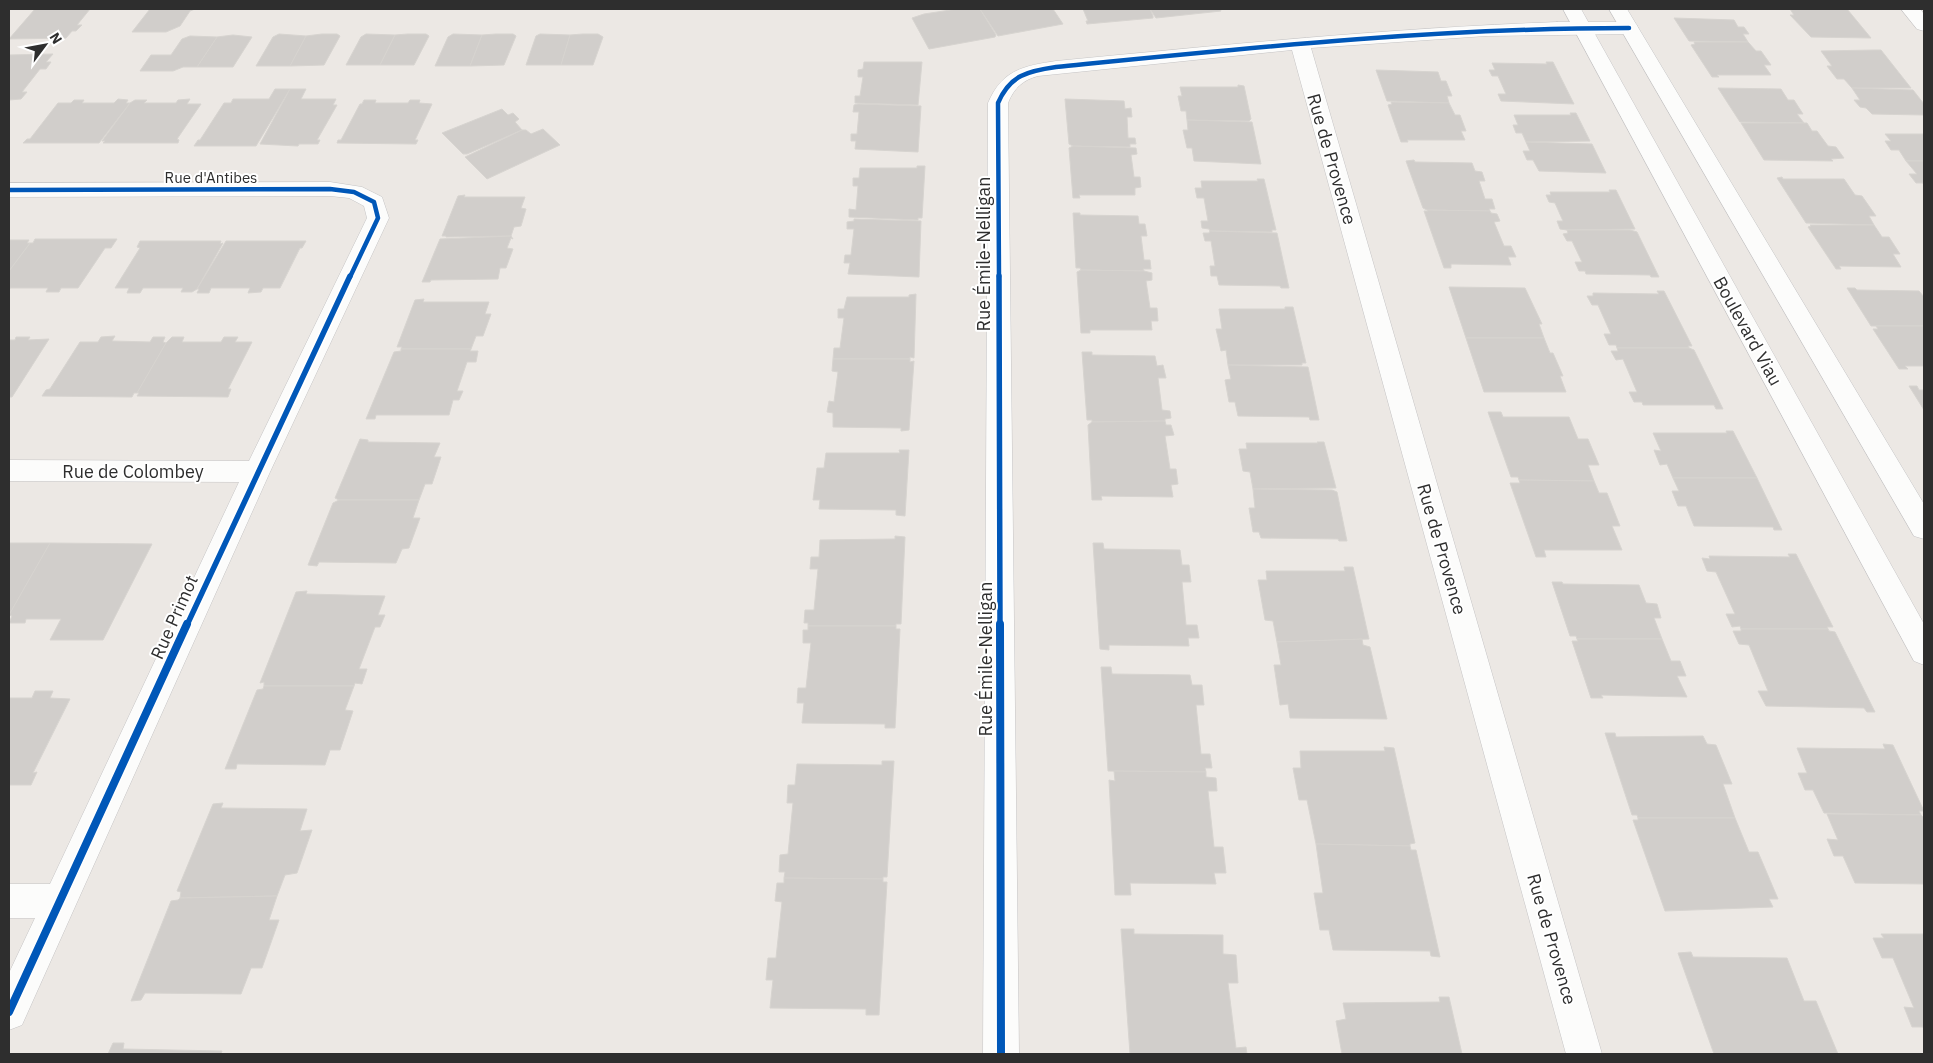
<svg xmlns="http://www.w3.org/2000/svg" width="1933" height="1063" font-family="'IBM Plex Sans',sans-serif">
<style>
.building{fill:#d1cecb;stroke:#d7d4d0}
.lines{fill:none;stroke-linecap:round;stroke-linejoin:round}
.minor-casing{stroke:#c5c4c5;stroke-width:1}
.secondary-casing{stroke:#c5c4c5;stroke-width:1}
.minor{fill:#fcfcfb;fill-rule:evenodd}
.secondary{fill:#fcfcfb;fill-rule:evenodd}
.cycleway-far2-casing{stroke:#fff;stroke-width:7}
.cycleway-far1-casing{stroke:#fff;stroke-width:9}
.cycleway-casing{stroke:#fff;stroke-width:11}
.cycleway-far2{stroke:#0057b8;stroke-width:4.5}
.cycleway-far1{stroke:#0057b8;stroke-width:5.5}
.cycleway{stroke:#0057b8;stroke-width:8}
.labels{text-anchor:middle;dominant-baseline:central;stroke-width:4;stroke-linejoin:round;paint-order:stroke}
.far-street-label{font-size:15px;fill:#2e2e2e;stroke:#fff}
.street-label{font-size:18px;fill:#2e2e2e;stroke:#fff}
</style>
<rect width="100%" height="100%" fill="#ece8e4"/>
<g class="building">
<path d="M 35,9 L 90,9 L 77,25 L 82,25 L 76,31 L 72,31 L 66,38 L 9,39 Z"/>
<path d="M 150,9 L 195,9 L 190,11 L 180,26 L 166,32 L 132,32 Z"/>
<path d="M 957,9 L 980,9 L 996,35 L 995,37 L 929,49 L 912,18 L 924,14 Z"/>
<path d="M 980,9 L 1053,9 L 1063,24 L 998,36 Z"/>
<path d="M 1083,9 L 1150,9 L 1153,16 L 1153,18 L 1087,24 L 1086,21 L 1088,21 Z"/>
<path d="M 1150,9 L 1220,9 L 1221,11 L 1156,18 Z"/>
<path d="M 1790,9 L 1847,9 L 1871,38 L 1811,37 L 1790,15 L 1794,15 Z"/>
<path d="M 1674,18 L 1734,20 L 1738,27 L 1744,27 L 1749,34 L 1743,34 L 1748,42 L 1689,41 Z"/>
<path d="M 279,34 L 306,36 L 290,66 L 256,66 L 273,37 Z"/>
<path d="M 322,34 L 337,34 L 340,36 L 324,65 L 290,66 L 306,36 Z"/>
<path d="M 366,34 L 395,35 L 380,65 L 346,65 L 361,37 Z"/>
<path d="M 408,34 L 426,34 L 429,36 L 414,65 L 380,65 L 395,35 Z"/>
<path d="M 453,34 L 482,35 L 470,66 L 435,66 L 448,37 Z"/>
<path d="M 496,34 L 513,34 L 516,36 L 504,65 L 470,66 L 482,35 Z"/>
<path d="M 540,34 L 570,35 L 561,65 L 526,65 L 536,36 Z"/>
<path d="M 583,34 L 598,34 L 603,37 L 593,65 L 561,65 L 570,35 Z"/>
<path d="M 233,35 L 252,37 L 233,67 L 197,67 L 217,37 Z"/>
<path d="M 190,36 L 217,37 L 197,67 L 183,67 L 173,71 L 140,71 L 151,55 L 171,55 L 182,39 Z"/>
<path d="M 1694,42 L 1748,42 L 1756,51 L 1761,51 L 1771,65 L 1764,65 L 1771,75 L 1717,75 L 1719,77 L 1712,77 L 1691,45 L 1695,44 Z"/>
<path d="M 1875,50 L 1881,50 L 1911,88 L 1852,88 L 1844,79 L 1837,79 L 1827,66 L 1832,66 L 1821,51 Z"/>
<path d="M 53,54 L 46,62 L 51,62 L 46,69 L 40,69 L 22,92 L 27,92 L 21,99 L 9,100 L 9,55 Z"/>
<path d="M 864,62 L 922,62 L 918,105 L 855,103 L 855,96 L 860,96 L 863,77 L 858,77 L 858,70 L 863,69 Z"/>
<path d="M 1546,62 L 1553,62 L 1574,104 L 1501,101 L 1498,94 L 1506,94 L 1498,76 L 1492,76 L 1489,70 L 1495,70 L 1492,63 L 1547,64 Z"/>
<path d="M 1376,70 L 1438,72 L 1441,81 L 1446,81 L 1452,96 L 1447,96 L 1449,103 L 1387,101 Z"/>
<path d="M 1238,85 L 1244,86 L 1251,119 L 1249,121 L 1187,120 L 1186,111 L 1181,111 L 1178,96 L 1182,96 L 1180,87 L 1238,87 Z"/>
<path d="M 1718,88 L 1781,89 L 1788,100 L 1794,100 L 1803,114 L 1797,114 L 1804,123 L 1740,122 Z"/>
<path d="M 1852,88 L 1913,90 L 1924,104 L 1924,115 L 1872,114 L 1866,108 L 1860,107 L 1854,100 L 1860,100 Z"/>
<path d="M 275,89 L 290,89 L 256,146 L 194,146 L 198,140 L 200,140 L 224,103 L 231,103 L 233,99 L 269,99 Z"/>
<path d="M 290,89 L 306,89 L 301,99 L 336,99 L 333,105 L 337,105 L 317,140 L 320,140 L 318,144 L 299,144 L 298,146 L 260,144 Z"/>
<path d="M 118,99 L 128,100 L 126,103 L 130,103 L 99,143 L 23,143 L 27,139 L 30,139 L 58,103 L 71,103 L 74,100 L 84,100 L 82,103 L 114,103 Z"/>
<path d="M 190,99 L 187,104 L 201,104 L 177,139 L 179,140 L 178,143 L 103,143 L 105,141 L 102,141 L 130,103 L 135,100 L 147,100 L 144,103 L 176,103 L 178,100 Z"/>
<path d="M 1065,99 L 1124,101 L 1125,109 L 1131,108 L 1132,117 L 1127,117 L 1128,138 L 1135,138 L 1136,144 L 1130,144 L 1130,147 L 1073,146 L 1069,144 Z"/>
<path d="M 364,100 L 376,100 L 375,103 L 408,103 L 410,100 L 420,100 L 419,103 L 432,104 L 415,140 L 418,140 L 416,144 L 337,143 L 338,140 L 341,140 L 360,104 L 362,104 Z"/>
<path d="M 1391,102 L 1449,103 L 1455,115 L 1460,115 L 1466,131 L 1461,131 L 1465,140 L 1407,140 L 1408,142 L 1401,142 L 1388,105 L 1392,104 Z"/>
<path d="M 858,104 L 921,106 L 918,152 L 855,149 L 856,141 L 851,141 L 851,134 L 857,134 L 859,112 L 853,112 L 854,105 Z"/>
<path d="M 502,109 L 508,115 L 513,113 L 519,119 L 515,122 L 522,130 L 467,154 L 463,154 L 442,133 Z"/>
<path d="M 1570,113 L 1576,113 L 1590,141 L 1526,142 L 1522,133 L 1516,133 L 1513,125 L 1518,125 L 1514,115 L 1571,115 Z"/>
<path d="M 1187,120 L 1252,122 L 1261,164 L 1194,161 L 1192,148 L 1187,148 L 1183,130 L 1188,130 Z"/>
<path d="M 1741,123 L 1807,123 L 1812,131 L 1817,131 L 1828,146 L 1836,147 L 1844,158 L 1831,159 L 1833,161 L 1764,160 Z"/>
<path d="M 543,129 L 560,145 L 487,179 L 465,157 L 522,130 L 526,130 L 531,134 Z"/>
<path d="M 1885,134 L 1924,134 L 1924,161 L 1906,161 L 1899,150 L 1891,150 L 1885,141 L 1891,141 Z"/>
<path d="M 1526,142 L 1592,144 L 1606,173 L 1539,171 L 1533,160 L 1527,160 L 1523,151 L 1530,151 Z"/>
<path d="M 1073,146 L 1136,148 L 1137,154 L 1131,155 L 1134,177 L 1140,177 L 1141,187 L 1135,188 L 1135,195 L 1079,195 L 1080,198 L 1073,198 L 1069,148 Z"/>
<path d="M 1414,160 L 1415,162 L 1472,163 L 1475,171 L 1482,172 L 1485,181 L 1479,181 L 1485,199 L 1492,199 L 1495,209 L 1489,209 L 1490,211 L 1427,210 L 1423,208 L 1406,161 Z"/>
<path d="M 1906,161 L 1924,161 L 1924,186 L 1923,183 L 1916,183 L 1909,174 L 1917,174 Z"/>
<path d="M 917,166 L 925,166 L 922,218 L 918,218 L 918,220 L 849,217 L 849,209 L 856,210 L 858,186 L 853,186 L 853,178 L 859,178 L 860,168 L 917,168 Z"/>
<path d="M 1782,177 L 1783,179 L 1844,179 L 1855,195 L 1862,196 L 1876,216 L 1869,216 L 1874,225 L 1806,223 L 1777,178 Z"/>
<path d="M 1257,179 L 1264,179 L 1276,230 L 1272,230 L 1272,232 L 1210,231 L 1209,229 L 1202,228 L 1201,221 L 1208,221 L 1204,198 L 1197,198 L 1195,188 L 1202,188 L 1201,181 L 1258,181 Z"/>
<path d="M 1609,190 L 1616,190 L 1635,229 L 1567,230 L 1560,229 L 1557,221 L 1563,221 L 1555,203 L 1549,202 L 1546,195 L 1551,195 L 1550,192 L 1610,192 Z"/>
<path d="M 465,195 L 464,197 L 525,197 L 521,208 L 526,209 L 521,226 L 514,227 L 511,236 L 446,237 L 446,236 L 442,236 L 458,196 Z"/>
<path d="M 1427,210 L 1490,211 L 1491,213 L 1497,214 L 1500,221 L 1494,222 L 1504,246 L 1511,246 L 1516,257 L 1508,257 L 1511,265 L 1451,264 L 1451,268 L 1444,268 L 1424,211 L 1428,211 Z"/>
<path d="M 1073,213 L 1080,213 L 1080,215 L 1138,216 L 1139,224 L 1145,224 L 1147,236 L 1141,236 L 1144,260 L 1150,260 L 1151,269 L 1143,269 L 1144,271 L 1081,270 L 1080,268 L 1076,268 Z"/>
<path d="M 854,219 L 921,221 L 919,277 L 848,274 L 850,263 L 844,263 L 845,255 L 851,255 L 854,229 L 847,229 L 847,222 L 854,221 Z"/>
<path d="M 1810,225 L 1874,225 L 1882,237 L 1889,237 L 1900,254 L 1893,254 L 1901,267 L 1839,266 L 1841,269 L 1836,269 L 1808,227 L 1811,226 Z"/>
<path d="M 1567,230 L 1630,230 L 1637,232 L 1659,277 L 1651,277 L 1650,275 L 1586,274 L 1585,271 L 1579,271 L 1575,262 L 1582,262 L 1572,241 L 1567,241 L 1563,234 L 1568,233 Z"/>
<path d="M 1210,231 L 1277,233 L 1289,288 L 1281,288 L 1280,286 L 1219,285 L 1217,276 L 1211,276 L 1210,266 L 1215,266 L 1211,241 L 1205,241 L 1203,233 L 1209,233 Z"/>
<path d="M 511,236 L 513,239 L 511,238 L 507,248 L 513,249 L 506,268 L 500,268 L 498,279 L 431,280 L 430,282 L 422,282 L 440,239 Z"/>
<path d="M 35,239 L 117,239 L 111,248 L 105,248 L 78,288 L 61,288 L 59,292 L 46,292 L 48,288 L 10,288 L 9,290 L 9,271 L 30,243 L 33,243 Z"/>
<path d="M 9,240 L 29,240 L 27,243 L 30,243 L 9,271 Z"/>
<path d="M 140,241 L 221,241 L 220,244 L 223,243 L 197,289 L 192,292 L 181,292 L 183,288 L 143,288 L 140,293 L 127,293 L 129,288 L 115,288 L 140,248 L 137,247 Z"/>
<path d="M 226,241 L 306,241 L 302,248 L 300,248 L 280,288 L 263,288 L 261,292 L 248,293 L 250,288 L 211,288 L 209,293 L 197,293 L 199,289 L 197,289 Z"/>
<path d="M 1081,270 L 1144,271 L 1152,273 L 1152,280 L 1146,281 L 1150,308 L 1157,308 L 1158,321 L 1151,321 L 1152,330 L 1090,330 L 1090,333 L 1081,333 L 1077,272 Z"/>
<path d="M 1449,287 L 1525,288 L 1542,324 L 1539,324 L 1544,338 L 1466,338 Z"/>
<path d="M 1847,288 L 1855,288 L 1857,290 L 1919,291 L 1924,297 L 1924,326 L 1871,326 Z"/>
<path d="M 1657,291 L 1664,291 L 1692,346 L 1688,346 L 1689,348 L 1617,348 L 1616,345 L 1609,345 L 1604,334 L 1611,334 L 1598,305 L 1592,305 L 1587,296 L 1593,296 L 1593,293 L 1659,294 Z"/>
<path d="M 916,294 L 914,358 L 910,357 L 910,359 L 833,359 L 834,348 L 840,348 L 844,318 L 838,318 L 838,309 L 844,309 L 847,297 L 909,297 L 909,295 Z"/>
<path d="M 424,299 L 423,302 L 489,302 L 485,314 L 491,314 L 483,336 L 476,336 L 471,349 L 401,349 L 402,347 L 397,347 L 415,300 Z"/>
<path d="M 1285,307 L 1293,307 L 1306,363 L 1302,363 L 1302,365 L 1228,365 L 1226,350 L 1221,351 L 1216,329 L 1222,329 L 1219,309 L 1285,309 Z"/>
<path d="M 1876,326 L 1924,326 L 1924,366 L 1905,366 L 1908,369 L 1899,369 L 1873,329 L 1878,329 Z"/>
<path d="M 115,336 L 112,341 L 150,342 L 153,337 L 165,337 L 163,342 L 166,343 L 137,393 L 134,393 L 132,397 L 42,396 L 46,390 L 50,389 L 80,342 L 98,342 L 101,337 Z"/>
<path d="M 16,337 L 30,337 L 28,340 L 49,339 L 12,397 L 9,397 L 9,340 L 15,340 Z"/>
<path d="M 172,337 L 184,337 L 182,342 L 221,342 L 224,337 L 238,337 L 235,342 L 252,342 L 228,389 L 231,389 L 228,397 L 137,396 L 139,393 L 137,393 L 166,343 Z"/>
<path d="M 1466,338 L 1544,338 L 1550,353 L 1553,353 L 1563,376 L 1560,376 L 1566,392 L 1484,392 Z"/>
<path d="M 1617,348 L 1689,348 L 1694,350 L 1723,409 L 1716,409 L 1714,405 L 1643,405 L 1642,402 L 1634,402 L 1629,392 L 1637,392 L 1623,359 L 1616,360 L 1611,351 L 1618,351 Z"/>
<path d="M 401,349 L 471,349 L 470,351 L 478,351 L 476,362 L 467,362 L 457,391 L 463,391 L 459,400 L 453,400 L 449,415 L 376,415 L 375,419 L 366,419 L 394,352 L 401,351 Z"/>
<path d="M 1082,352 L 1092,352 L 1092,355 L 1155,356 L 1157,366 L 1163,365 L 1166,378 L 1158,378 L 1162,410 L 1170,411 L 1171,418 L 1165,419 L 1165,421 L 1092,422 L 1092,420 L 1087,420 Z"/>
<path d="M 833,359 L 910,359 L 910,362 L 914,361 L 909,430 L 901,431 L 901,428 L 833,427 L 833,413 L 827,412 L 829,401 L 834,402 L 838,372 L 832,371 Z"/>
<path d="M 1228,365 L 1308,367 L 1319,420 L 1310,420 L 1309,417 L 1238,416 L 1235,402 L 1229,402 L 1225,380 L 1231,379 Z"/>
<path d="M 1909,386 L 1917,386 L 1919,390 L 1924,390 L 1924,410 Z"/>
<path d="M 1488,412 L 1501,412 L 1503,417 L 1569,417 L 1578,439 L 1588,439 L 1599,465 L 1588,465 L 1594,481 L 1519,480 L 1518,477 L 1511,477 Z"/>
<path d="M 1165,421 L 1166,425 L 1171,425 L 1174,435 L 1165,436 L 1170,469 L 1176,469 L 1178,484 L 1171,485 L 1173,497 L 1101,496 L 1102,500 L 1092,500 L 1088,425 L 1092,422 Z"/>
<path d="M 1726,431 L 1733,431 L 1757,478 L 1673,478 L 1667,464 L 1660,465 L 1654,450 L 1661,451 L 1653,433 L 1727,433 Z"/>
<path d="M 360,439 L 368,440 L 368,442 L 440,443 L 434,457 L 441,457 L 432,484 L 425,484 L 419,500 L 339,500 L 335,498 Z"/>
<path d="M 1317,442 L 1324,442 L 1336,488 L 1253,489 L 1250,472 L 1243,471 L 1239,449 L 1247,449 L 1246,443 L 1318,443 Z"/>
<path d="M 899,450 L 909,450 L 905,516 L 896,515 L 896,510 L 819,509 L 820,500 L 813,500 L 817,468 L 824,468 L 826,453 L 900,453 Z"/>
<path d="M 1673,478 L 1757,478 L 1782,530 L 1774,530 L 1773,527 L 1694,526 L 1686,506 L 1678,506 L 1672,491 L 1679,491 Z"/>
<path d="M 1519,480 L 1594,481 L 1599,493 L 1607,493 L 1620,526 L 1612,526 L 1622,550 L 1544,550 L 1546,557 L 1536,557 L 1510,483 L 1520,483 Z"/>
<path d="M 1253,489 L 1332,490 L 1337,492 L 1347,541 L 1339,541 L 1338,539 L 1261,538 L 1259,532 L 1253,532 L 1249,508 L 1255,508 Z"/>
<path d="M 339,500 L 419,500 L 413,518 L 420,518 L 409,548 L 402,549 L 396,563 L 319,562 L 317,566 L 308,565 L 333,503 Z"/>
<path d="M 895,536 L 905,537 L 901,624 L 896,624 L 896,626 L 808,626 L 808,623 L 804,623 L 805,610 L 814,610 L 818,569 L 810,569 L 811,557 L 819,557 L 820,540 L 895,539 Z"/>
<path d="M 9,543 L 50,543 L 9,615 Z"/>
<path d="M 50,543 L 152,544 L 103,640 L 50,640 L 61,619 L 26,619 L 25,623 L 9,623 L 12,616 L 9,615 Z"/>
<path d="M 1093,543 L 1103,543 L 1104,549 L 1180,550 L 1182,565 L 1189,565 L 1191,582 L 1182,582 L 1186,625 L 1197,625 L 1199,638 L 1188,638 L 1189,646 L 1109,645 L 1109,650 L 1100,649 Z"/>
<path d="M 1788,554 L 1796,554 L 1833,627 L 1827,627 L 1828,629 L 1741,629 L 1740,626 L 1732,627 L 1726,614 L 1735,614 L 1716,572 L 1707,571 L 1702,558 L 1710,559 L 1709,556 L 1790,557 Z"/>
<path d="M 1344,567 L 1353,567 L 1369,639 L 1277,642 L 1273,621 L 1265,620 L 1258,580 L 1267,580 L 1266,571 L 1345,571 Z"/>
<path d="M 1552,582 L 1562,582 L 1563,584 L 1639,585 L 1646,603 L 1657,604 L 1661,618 L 1654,618 L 1662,639 L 1577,639 L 1576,636 L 1570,636 Z"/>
<path d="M 307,591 L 306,594 L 385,596 L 378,615 L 385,615 L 380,627 L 375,627 L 359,669 L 367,669 L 362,684 L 355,683 L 354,686 L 264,686 L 264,682 L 260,683 L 296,592 Z"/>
<path d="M 808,626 L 896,626 L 896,629 L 900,629 L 895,728 L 885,728 L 885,724 L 802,723 L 804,703 L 797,703 L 798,688 L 806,688 L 811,643 L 803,643 L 803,630 L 808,630 Z"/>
<path d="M 1741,629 L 1828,629 L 1829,631 L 1835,632 L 1875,712 L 1867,712 L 1864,708 L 1766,706 L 1758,691 L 1768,691 L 1749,645 L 1739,644 L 1733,631 L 1741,631 Z"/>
<path d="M 1362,639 L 1363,645 L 1370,647 L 1387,719 L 1290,718 L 1288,704 L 1280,705 L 1274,665 L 1281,665 L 1277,642 Z"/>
<path d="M 1577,639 L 1662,639 L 1671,661 L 1680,661 L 1686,676 L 1677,676 L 1687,697 L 1601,695 L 1603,698 L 1591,698 L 1572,641 L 1578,641 Z"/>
<path d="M 1101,667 L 1111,667 L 1112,674 L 1190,675 L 1192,685 L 1202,685 L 1204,705 L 1196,705 L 1201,754 L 1210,754 L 1212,768 L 1205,768 L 1206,772 L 1108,771 Z"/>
<path d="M 264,686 L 354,686 L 345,710 L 353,711 L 340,750 L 330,750 L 325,765 L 237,764 L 236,769 L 225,769 L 257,690 L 263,689 Z"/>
<path d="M 35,691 L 53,691 L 50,698 L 70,699 L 33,773 L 37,772 L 31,785 L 9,785 L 9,698 L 32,698 Z"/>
<path d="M 1605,733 L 1615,733 L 1616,737 L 1703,736 L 1707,744 L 1716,745 L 1732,784 L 1723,784 L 1735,818 L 1638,818 L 1637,815 L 1632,815 Z"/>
<path d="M 1883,744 L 1893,745 L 1924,811 L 1919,811 L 1921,815 L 1824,813 L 1813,790 L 1805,790 L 1798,773 L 1807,773 L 1797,748 L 1885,749 Z"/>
<path d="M 1384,747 L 1394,748 L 1415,843 L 1410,844 L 1410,846 L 1316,844 L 1307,800 L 1299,800 L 1293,768 L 1301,768 L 1300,751 L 1385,751 Z"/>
<path d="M 882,761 L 894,761 L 887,877 L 883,877 L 883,879 L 784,878 L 785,872 L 779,872 L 780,855 L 788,854 L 793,803 L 787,803 L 788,785 L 795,785 L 797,764 L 882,765 Z"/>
<path d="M 1114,771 L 1206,772 L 1206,777 L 1216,778 L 1217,791 L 1208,791 L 1214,847 L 1223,847 L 1226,873 L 1214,873 L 1216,884 L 1130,883 L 1131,895 L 1115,895 L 1109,780 L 1115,781 Z"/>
<path d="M 223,803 L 221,808 L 307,809 L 300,831 L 312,830 L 297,873 L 285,875 L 277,896 L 180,898 L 181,892 L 177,891 L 213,804 Z"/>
<path d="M 1827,814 L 1921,815 L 1924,818 L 1924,884 L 1855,883 L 1843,856 L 1834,856 L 1827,839 L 1838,840 Z"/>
<path d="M 1638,818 L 1735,818 L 1749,852 L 1758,852 L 1778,899 L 1769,899 L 1773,907 L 1665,911 L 1633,820 L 1638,820 Z"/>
<path d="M 1316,844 L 1410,846 L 1411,850 L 1416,850 L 1440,957 L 1431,956 L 1430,951 L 1333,950 L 1329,930 L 1320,930 L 1314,893 L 1323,893 Z"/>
<path d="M 784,878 L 883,879 L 883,882 L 887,882 L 879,1015 L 866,1015 L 866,1009 L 770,1008 L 773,980 L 766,980 L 768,958 L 776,958 L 782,902 L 775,901 L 777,883 L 784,883 Z"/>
<path d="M 277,896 L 269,920 L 279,920 L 262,968 L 251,968 L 241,994 L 145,993 L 141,1000 L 131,1001 L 171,901 L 178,900 L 180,898 Z"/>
<path d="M 1121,929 L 1134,929 L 1134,934 L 1223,935 L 1223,954 L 1236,955 L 1238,983 L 1228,983 L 1236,1048 L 1246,1047 L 1247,1054 L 1130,1054 Z"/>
<path d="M 1881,934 L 1924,934 L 1924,1029 L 1923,1027 L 1912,1027 L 1904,1007 L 1914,1008 L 1893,958 L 1882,958 L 1873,938 L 1884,938 Z"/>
<path d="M 1691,952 L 1693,957 L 1787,958 L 1804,1001 L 1816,1001 L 1838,1054 L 1714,1054 L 1678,953 Z"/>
<path d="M 1439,997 L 1449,997 L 1462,1054 L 1342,1054 L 1336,1021 L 1346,1019 L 1343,1003 L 1440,1002 Z"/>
<path d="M 113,1043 L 124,1043 L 123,1049 L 222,1051 L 221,1054 L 108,1054 Z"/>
</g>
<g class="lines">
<g class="minor-casing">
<g id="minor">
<path d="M 1901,9 L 1920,9 L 1924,14 L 1924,31 L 1917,29 Z"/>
<path d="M 1557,22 L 1629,22 L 1636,24 L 1638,28 L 1636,32 L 1629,34 L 1486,36 L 1311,48 L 1602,1054 L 1566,1054 L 1292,50 L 1038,76 C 1023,80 1014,88 1008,103 L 1019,1054 L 983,1054 L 988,103 C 1002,70 1023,66 1056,61 C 1223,45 1390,28 1557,22 Z"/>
<path d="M 330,182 L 362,187 L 382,197 L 389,218 L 270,472 L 22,1025 L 9,1030 L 9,973 L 35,918 L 9,918 L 9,884 L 50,884 L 239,482 L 9,481 L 9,460 L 249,461 L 367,218 L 364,206 L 349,198 L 330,196 L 9,197 L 9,183 Z"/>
</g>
</g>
<g class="secondary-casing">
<g id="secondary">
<path d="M 1563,9 L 1581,9 L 1924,624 L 1924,665 L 1914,661 Z"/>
<path d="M 1609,9 L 1627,9 L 1924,504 L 1924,539 L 1914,536 Z"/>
</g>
</g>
<use href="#minor" class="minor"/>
<use href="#secondary" class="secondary"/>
<g class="cycleway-far2-casing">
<g id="cycleway-far2">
<path d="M 9,190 L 330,189 L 354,192 L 374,202 L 378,218 L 350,277"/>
<path d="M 999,277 L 998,103 C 1010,75 1028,71 1056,67 C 1247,48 1437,28 1629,28"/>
</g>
</g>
<g class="cycleway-far1-casing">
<g id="cycleway-far1">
<path d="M 999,276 L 1000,625"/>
<path d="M 187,625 L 350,276"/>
</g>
</g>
<g class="cycleway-casing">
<g id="cycleway">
<path d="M 1000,624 L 1001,1054"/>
<path d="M 9,1012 L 187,624"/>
</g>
</g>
<use href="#cycleway-far2" class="cycleway-far2"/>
<use href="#cycleway-far1" class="cycleway-far1"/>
<use href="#cycleway" class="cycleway"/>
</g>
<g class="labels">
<g class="far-street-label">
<text x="211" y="177">Rue d'Antibes</text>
</g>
<g class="street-label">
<text transform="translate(1332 159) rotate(74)">Rue de Provence</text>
<text transform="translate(983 254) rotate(-90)">Rue Émile-Nelligan</text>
<text transform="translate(1748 331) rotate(61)">Boulevard Viau</text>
<text x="133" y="471">Rue de Colombey</text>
<text transform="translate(1442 549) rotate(74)">Rue de Provence</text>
<text transform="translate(174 617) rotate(-66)">Rue Primot</text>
<text transform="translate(985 659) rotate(-90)">Rue Émile-Nelligan</text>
<text transform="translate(1552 939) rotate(74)">Rue de Provence</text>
</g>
</g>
<rect width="1933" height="1063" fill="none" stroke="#2e2e2e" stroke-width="20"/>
<g transform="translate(45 45) rotate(58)" stroke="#ffffff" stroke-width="4" paint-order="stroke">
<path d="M0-4L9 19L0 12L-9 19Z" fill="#2e2e2e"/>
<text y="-8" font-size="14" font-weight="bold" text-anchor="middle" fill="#2e2e2e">N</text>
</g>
</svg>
